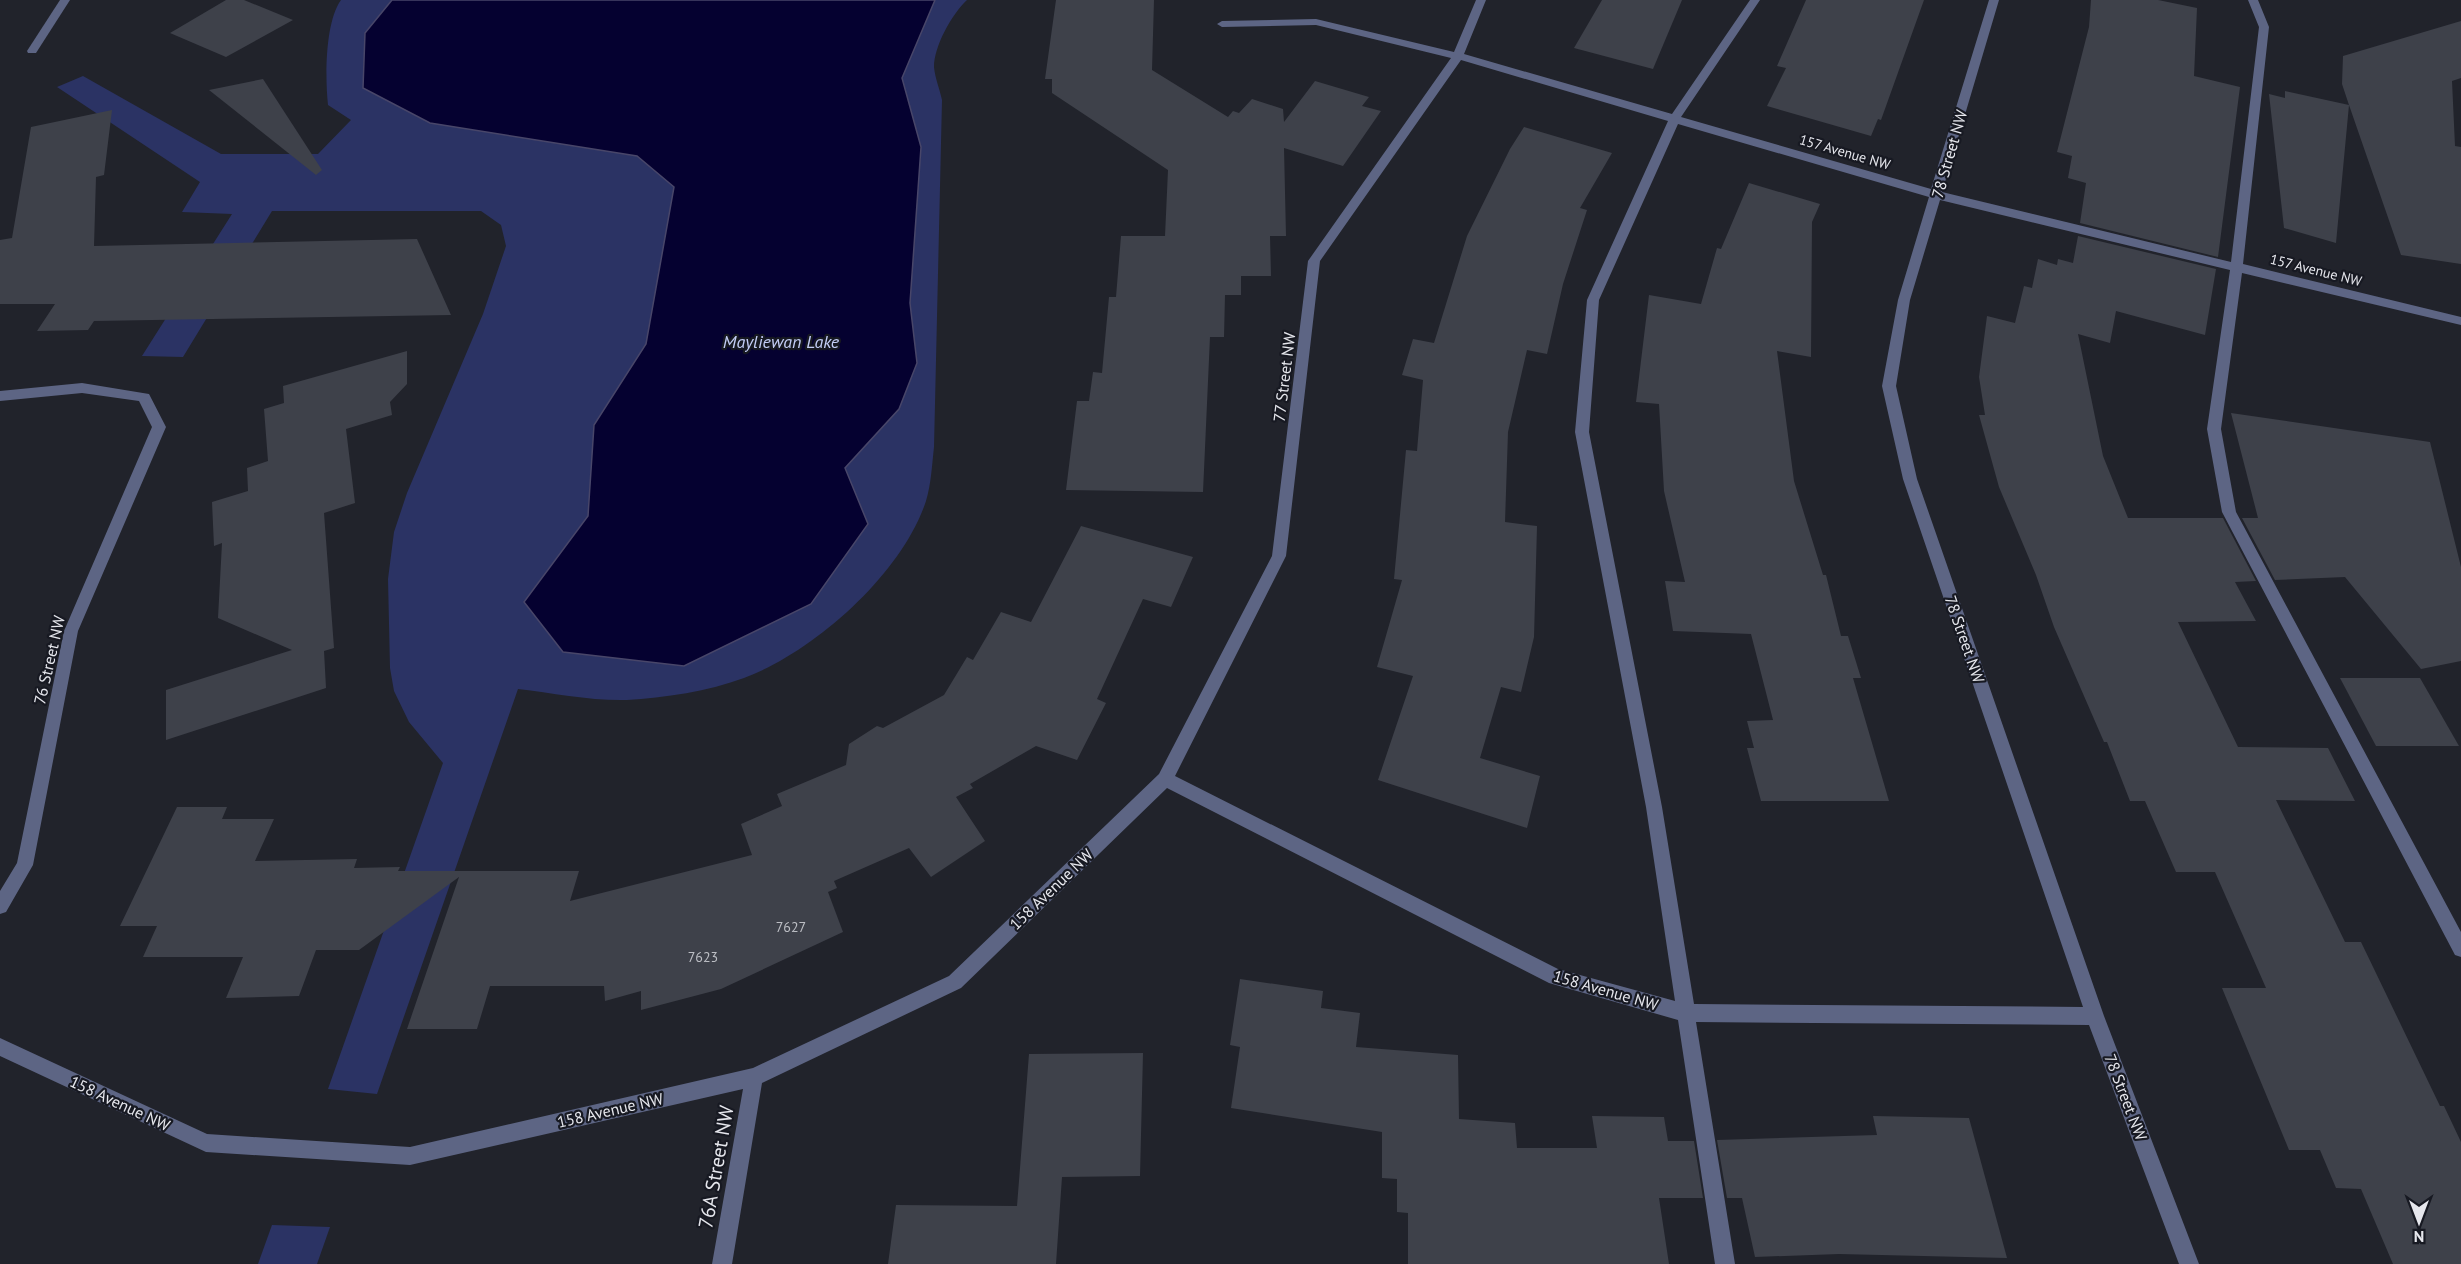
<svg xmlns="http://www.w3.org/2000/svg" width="2461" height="1264" font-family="'PT Sans',sans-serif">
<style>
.green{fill:#2b3364}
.water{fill:#050130;stroke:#484669;stroke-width:1.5}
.building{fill:#3e414a}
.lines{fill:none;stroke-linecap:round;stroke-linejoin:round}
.minor{fill:#5d6584;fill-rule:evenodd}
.labels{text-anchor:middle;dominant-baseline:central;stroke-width:4.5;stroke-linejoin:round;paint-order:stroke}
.far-street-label{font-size:14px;fill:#e6e7ed;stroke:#171922}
.number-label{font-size:14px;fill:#bcbec4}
.street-label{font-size:16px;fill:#e6e7ed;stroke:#171922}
.water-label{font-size:18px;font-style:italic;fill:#c3cdf5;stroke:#171922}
.near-street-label{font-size:20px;fill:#e6e7ed;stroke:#171922}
</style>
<rect width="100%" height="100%" fill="#21232b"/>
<g class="green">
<path d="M 341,0 L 967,0 C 952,14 934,46 934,67 C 935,78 940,90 942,100 L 934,447 C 932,465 931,485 926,501 C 902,574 814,652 744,678 C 709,691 664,698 627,700 C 591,701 553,693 518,689 L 377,1094 L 328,1089 L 443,763 L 409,722 L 394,691 L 390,668 L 388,579 L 394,532 L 407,493 L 483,314 L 506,246 L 501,225 L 481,211 L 272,211 L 183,357 L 142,356 L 232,214 L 182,212 L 200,182 L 57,87 L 83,76 L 221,154 L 318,154 L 351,120 L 328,105 C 325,78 325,22 341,0 Z"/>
<path d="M 272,1225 L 330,1227 L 317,1264 L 258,1264 Z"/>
</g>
<path class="water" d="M 392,0 L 935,0 L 902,78 L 921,147 L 910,303 L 917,363 L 899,409 L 845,468 L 868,524 L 811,604 L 684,666 L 563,652 L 524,602 L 588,516 L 594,425 L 646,344 L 674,187 L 637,156 L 430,123 L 363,88 L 365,33 Z"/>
<g class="building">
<path d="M 226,0 L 244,0 L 293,20 L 226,57 L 170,33 Z"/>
<path d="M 1056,0 L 1154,0 L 1152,70 L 1228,117 L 1233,111 L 1239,113 L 1252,99 L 1283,109 L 1284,122 L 1315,81 L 1369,97 L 1362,106 L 1381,111 L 1343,166 L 1284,148 L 1286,236 L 1270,236 L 1271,276 L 1241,276 L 1241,295 L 1225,295 L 1224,337 L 1210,337 L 1203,492 L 1066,490 L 1077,401 L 1089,401 L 1093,372 L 1102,373 L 1109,297 L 1116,297 L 1121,236 L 1165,236 L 1168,170 L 1052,93 L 1052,79 L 1045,79 Z"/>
<path d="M 1602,0 L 1682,0 L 1653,69 L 1574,48 Z"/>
<path d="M 1806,0 L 1924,0 L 1881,120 L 1878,119 L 1871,136 L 1767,106 L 1786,68 L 1777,66 Z"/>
<path d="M 2091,0 L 2158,0 L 2197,8 L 2194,76 L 2240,87 L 2218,257 L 2080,223 L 2086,183 L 2068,178 L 2072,156 L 2057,152 L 2089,27 Z"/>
<path d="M 2461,21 L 2461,78 L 2452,81 L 2455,146 L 2461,147 L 2461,264 L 2401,255 L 2349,105 L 2336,243 L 2284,228 L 2269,94 L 2285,98 L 2285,91 L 2349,105 L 2342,84 L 2343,56 Z"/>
<path d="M 263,79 L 322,170 L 316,175 L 209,90 Z"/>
<path d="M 112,110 L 104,175 L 96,177 L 94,246 L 417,239 L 451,315 L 94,321 L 88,330 L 37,331 L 55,304 L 0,304 L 0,240 L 12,238 L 31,127 Z"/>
<path d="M 1524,127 L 1612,153 L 1580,208 L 1587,210 L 1563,284 L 1547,354 L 1527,350 L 1508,432 L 1505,522 L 1537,526 L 1534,637 L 1521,692 L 1501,687 L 1480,758 L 1540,776 L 1527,828 L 1378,780 L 1413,676 L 1377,667 L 1402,580 L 1394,579 L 1406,450 L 1417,451 L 1423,380 L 1402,375 L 1413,339 L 1434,343 L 1467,236 L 1510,149 Z"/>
<path d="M 1749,183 L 1820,204 L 1812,222 L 1811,357 L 1777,351 L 1794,481 L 1823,575 L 1826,575 L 1841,636 L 1848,636 L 1861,678 L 1853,678 L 1889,801 L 1761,801 L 1747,748 L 1754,748 L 1747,721 L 1773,720 L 1751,634 L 1673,631 L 1665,581 L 1685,582 L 1664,491 L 1659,404 L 1636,402 L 1649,295 L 1701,304 L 1717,248 L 1721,249 Z"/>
<path d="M 2078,236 L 2216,269 L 2205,335 L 2116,311 L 2110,343 L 2078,334 L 2103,456 L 2128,518 L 2223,518 L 2256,581 L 2235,582 L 2256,621 L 2178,622 L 2238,747 L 2328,748 L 2355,801 L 2276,800 L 2345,942 L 2361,942 L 2440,1106 L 2444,1106 L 2461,1142 L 2461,1264 L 2393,1264 L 2361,1189 L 2336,1188 L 2320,1150 L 2289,1150 L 2222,988 L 2266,988 L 2215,872 L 2176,872 L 2145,801 L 2130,801 L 2107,742 L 2104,742 L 2054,627 L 2036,575 L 1999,487 L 1979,415 L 1985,415 L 1979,377 L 1987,316 L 2015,323 L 2024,286 L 2032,288 L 2038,259 L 2057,265 L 2058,259 L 2073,263 Z"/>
<path d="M 407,351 L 407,384 L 390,402 L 392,415 L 346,429 L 355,503 L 324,513 L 334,648 L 324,651 L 326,688 L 166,740 L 166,690 L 292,650 L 218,618 L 222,543 L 214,546 L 212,502 L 248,491 L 247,468 L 268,461 L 264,409 L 284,403 L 283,386 Z"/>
<path d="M 2231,413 L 2430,442 L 2461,567 L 2461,661 L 2421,669 L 2345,577 L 2275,580 L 2242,518 L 2258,518 Z"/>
<path d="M 1081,526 L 1193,557 L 1171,607 L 1143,599 L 1097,699 L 1106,703 L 1077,760 L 1036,746 L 970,784 L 973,788 L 956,797 L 985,841 L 931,877 L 909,848 L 834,881 L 837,888 L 828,892 L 843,932 L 721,989 L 641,1010 L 641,991 L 605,1001 L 604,986 L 490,986 L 477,1029 L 407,1029 L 459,877 L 359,950 L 316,950 L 299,996 L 226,998 L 243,957 L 143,957 L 157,926 L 120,926 L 177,807 L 227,807 L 222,819 L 274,819 L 255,861 L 357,859 L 354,868 L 400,867 L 398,871 L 579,871 L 570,901 L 752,855 L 741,824 L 782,806 L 777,794 L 846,765 L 849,744 L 877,726 L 883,728 L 944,695 L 967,657 L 973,660 L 1001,612 L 1031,622 Z"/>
<path d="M 2340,678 L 2420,678 L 2459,746 L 2376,746 Z"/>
<path d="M 1240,979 L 1323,991 L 1321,1008 L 1360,1013 L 1356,1047 L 1458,1055 L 1459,1119 L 1515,1123 L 1517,1148 L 1597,1148 L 1592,1116 L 1664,1117 L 1668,1141 L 1694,1141 L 1703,1198 L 1659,1198 L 1669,1264 L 1408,1264 L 1408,1213 L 1397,1212 L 1397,1179 L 1382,1178 L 1382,1132 L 1231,1108 L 1240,1047 L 1230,1045 Z"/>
<path d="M 1143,1053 L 1140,1176 L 1062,1177 L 1056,1264 L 888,1264 L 896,1205 L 1017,1206 L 1029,1054 Z"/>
<path d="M 1873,1116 L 1969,1118 L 2007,1258 L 1839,1254 L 1755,1257 L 1742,1198 L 1727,1198 L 1717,1140 L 1877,1135 Z"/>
</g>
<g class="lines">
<g class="minor">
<path d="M 60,0 L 70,0 L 36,53 L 28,53 L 27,51 Z"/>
<path d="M 1476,0 L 1486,0 L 1464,54 L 1672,114 L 1750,0 L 1760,0 L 1681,117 L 1931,189 L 1989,0 L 1999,0 L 1942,192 L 2231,262 L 2259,27 L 2248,0 L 2258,0 L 2269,27 L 2243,264 L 2461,317 L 2461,325 L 2242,273 L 2221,429 L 2236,512 L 2461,932 L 2461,957 L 2455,955 L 2222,512 L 2207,429 L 2230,270 L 1940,200 L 1910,300 L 1896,386 L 1917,479 L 2104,1016 L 2199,1264 L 2179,1264 L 2089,1025 L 1696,1022 L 1735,1264 L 1715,1264 L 1678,1020 L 1549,983 L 1167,788 L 961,988 L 762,1083 L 732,1264 L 712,1264 L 743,1089 L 410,1165 L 206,1152 L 0,1056 L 0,1038 L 207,1134 L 410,1147 L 753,1068 L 949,976 L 1159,774 L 1272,556 L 1308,261 L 1451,58 L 1316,25 L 1222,27 L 1217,24 L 1222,21 L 1316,19 L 1454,52 ZM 1461,60 L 1668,121 L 1587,300 L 1575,432 L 1646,807 L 1675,1001 L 1558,969 L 1175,776 L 1286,556 L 1320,261 ZM 1678,124 L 1929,197 L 1898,300 L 1882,386 L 1903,479 L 2083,1007 L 1694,1004 L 1662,807 L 1589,432 L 1599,300 Z"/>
<path d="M 82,383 L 149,394 L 166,427 L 78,631 L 33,865 L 6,912 L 0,914 L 0,891 L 17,863 L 64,631 L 152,427 L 139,401 L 82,393 L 0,401 L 0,391 Z"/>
</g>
</g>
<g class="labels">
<g class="far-street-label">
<text transform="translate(1845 152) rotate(16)">157 Avenue NW</text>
<text transform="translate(2316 270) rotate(14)">157 Avenue NW</text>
</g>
<g class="number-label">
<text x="791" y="927">7627</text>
<text x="703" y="957">7623</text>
</g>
<g class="street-label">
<text transform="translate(1949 154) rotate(-74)">78 Street NW</text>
<text transform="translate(1284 377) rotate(-83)">77 Street NW</text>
<text transform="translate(1965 639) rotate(71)">78 Street NW</text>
<text transform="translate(49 660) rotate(-77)">76 Street NW</text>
<text transform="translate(1051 889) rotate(-44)">158 Avenue NW</text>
<text transform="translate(1606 990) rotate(16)">158 Avenue NW</text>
<text transform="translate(2126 1097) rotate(69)">78 Street NW</text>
<text transform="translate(120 1103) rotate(25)">158 Avenue NW</text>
<text transform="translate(610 1110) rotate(-13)">158 Avenue NW</text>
</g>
<g class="water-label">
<text x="781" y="341">Mayliewan Lake</text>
</g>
<g class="near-street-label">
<text transform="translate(716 1167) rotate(-80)">76A Street NW</text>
</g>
</g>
<g transform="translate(2419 1222) rotate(180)" stroke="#171922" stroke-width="4.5" paint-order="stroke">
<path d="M0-4.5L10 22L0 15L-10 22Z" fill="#e6e7ed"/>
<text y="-9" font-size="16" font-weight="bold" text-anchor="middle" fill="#e6e7ed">N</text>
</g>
</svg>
